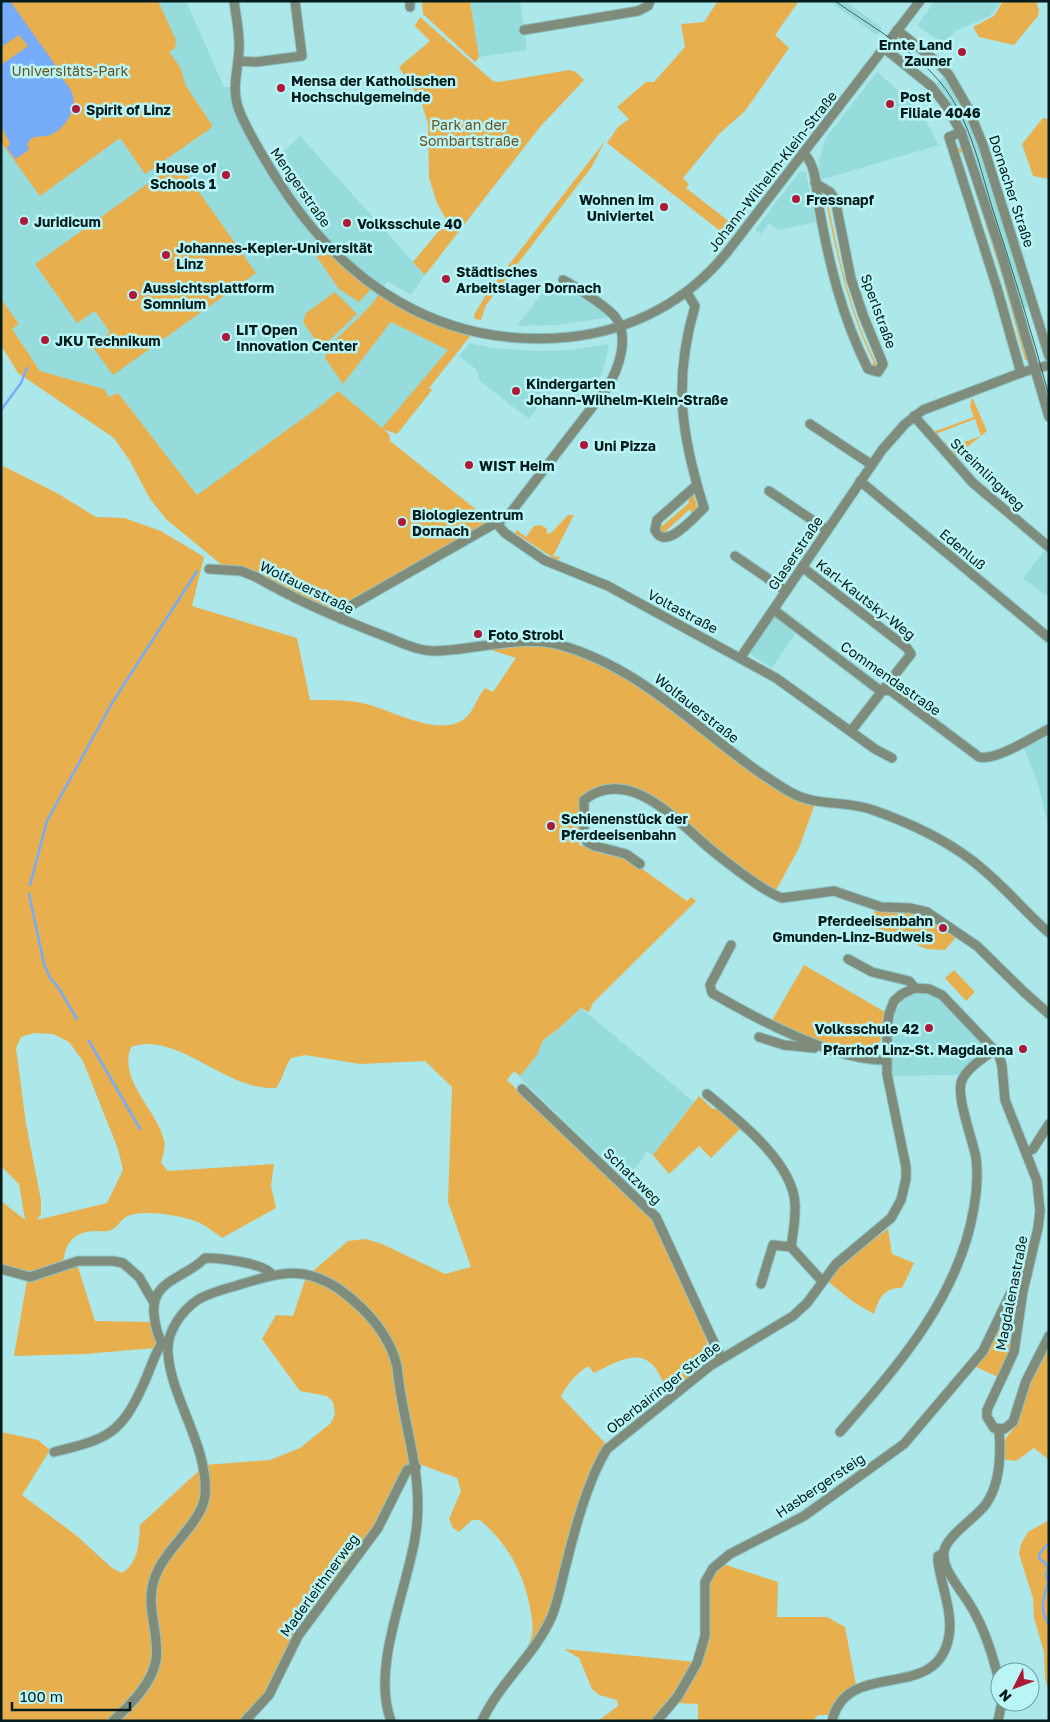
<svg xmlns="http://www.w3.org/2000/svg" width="1050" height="1722" font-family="'Golos Text',sans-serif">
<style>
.built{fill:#96dcdd}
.green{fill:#e8af4f;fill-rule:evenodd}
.water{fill:#77acfa}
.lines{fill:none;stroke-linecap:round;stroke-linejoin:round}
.stream{stroke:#77acfa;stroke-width:2.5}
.minor-casing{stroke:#8ec3c4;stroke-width:11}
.minor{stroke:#7f8b7b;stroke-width:9}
.tram{stroke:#3e6363;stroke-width:1}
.poi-dot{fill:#ae1937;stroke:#b9f5f6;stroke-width:2}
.labels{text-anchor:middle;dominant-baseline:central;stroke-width:5;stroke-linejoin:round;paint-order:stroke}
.poi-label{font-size:14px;font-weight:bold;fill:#041c1c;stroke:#b9f5f6;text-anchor:start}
.park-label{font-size:14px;fill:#6d501f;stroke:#b9f5f6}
.street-label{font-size:14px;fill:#041c1c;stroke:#b9f5f6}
</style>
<rect width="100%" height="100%" fill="#ace8e9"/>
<g class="built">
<path d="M 1,1 L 186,1 L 224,87 L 230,87 L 233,102 L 267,171 L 300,220 L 321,245 L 362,283 L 401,309 L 471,335 L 429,388 L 432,390 L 397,434 L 320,408 L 197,495 L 118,393 L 109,397 L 104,389 L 40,371 L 12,329 L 19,324 L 1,299 Z"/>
<path d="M 470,1 L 520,1 L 527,50 L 479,57 Z"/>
<path d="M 829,1 L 845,1 L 882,28 L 878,34 L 875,34 Z"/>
<path d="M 935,1 L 1002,1 L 990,16 L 956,31 L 943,44 L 917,25 Z"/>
<path d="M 877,72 L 919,109 L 939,145 L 820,180 L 819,164 L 825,139 Z"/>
<path d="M 944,76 L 967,115 L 979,145 L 1030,306 L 1020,310 L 956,115 L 935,85 Z"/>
<path d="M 300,136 L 425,275 L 411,295 L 387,281 L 383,287 L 361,270 L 336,247 L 301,203 L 273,161 Z"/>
<path d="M 800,171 L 806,172 L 816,222 L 778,230 L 769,223 L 761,234 L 755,230 Z"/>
<path d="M 552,280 L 564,289 L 573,288 L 611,317 L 558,325 L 517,326 Z"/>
<path d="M 470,343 L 492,348 L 535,351 L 570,350 L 608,344 L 609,346 L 602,374 L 583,400 L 558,382 L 529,419 L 480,381 L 477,370 L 459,356 Z"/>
<path d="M 1046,549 L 1049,552 L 1049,597 L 1023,578 Z"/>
<path d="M 776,614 L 797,631 L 772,668 L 750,654 Z"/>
<path d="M 1049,736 L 1049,830 L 1037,780 L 1024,748 Z"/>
<path d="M 918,993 L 932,995 L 938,999 L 985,1047 L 958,1075 L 892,1076 L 891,1035 L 896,1010 L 905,998 Z"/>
<path d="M 581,1008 L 694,1102 L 653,1155 L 646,1151 L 640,1163 L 624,1178 L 519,1077 L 537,1055 L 543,1040 L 557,1030 Z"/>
</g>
<g class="green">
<path d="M 1,1 L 158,1 L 176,40 L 175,48 L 169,52 L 180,67 L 186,86 L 212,125 L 211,128 L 145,174 L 120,138 L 40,196 L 1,142 Z"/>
<path d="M 422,1 L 470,1 L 479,57 L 475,62 L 423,14 Z"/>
<path d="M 718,1 L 799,1 L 775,35 L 789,48 L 745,111 L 719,134 L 683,178 L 689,184 L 686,188 L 731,223 L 723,233 L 607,143 L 618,127 L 629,119 L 617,107 L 646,82 L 654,82 L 685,47 L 681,24 L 704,22 Z"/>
<path d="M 1003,1 L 1036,1 L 1039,10 L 1038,16 L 1014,45 L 979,37 L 973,27 L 994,16 Z"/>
<path d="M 420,17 L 493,81 L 499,82 L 569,70 L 576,72 L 584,80 L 540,127 L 425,275 L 413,262 L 447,221 L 437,203 L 429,178 L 428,124 L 421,101 L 399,67 L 430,41 L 415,26 Z"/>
<path d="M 1043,118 L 1049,119 L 1049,179 L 1033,176 L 1022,144 Z"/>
<path d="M 605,141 L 591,168 L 486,305 L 481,320 L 475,319 L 474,315 L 487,293 Z"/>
<path d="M 957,147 L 965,150 L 1016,318 L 1019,320 L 1018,327 L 1028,359 L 1025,360 L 1003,280 L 963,153 L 957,152 Z"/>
<path d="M 178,162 L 256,273 L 113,375 L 92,346 L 110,332 L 95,311 L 77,323 L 35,264 Z"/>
<path d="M 818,188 L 833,200 L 827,197 C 838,254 849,310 876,363 L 881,362 L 876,369 L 869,365 L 874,363 C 848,309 836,253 825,195 Z"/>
<path d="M 318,241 L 341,265 L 371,289 L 359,302 L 339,289 L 310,247 Z"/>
<path d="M 335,292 L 357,314 L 321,348 L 303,322 L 306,313 Z"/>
<path d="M 379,294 L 401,309 L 471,335 L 429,388 L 432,390 L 397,434 L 383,429 L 389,434 L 390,441 L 483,515 L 487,524 L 335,611 L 277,584 L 222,565 L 167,520 L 150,499 L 130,461 L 114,438 L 18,373 L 1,345 L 1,299 L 19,324 L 12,329 L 40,371 L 104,389 L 109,397 L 118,393 L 197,495 L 323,404 L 338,391 L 382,428 L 448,350 L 391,322 L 343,384 L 325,358 C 330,338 366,316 379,294 Z"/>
<path d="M 972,397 L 987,431 L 955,457 L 944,443 L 946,442 L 948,448 L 981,436 L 975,419 L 938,433 L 939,438 L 929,428 L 931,426 L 933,432 L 974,417 L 970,407 Z"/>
<path d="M 1,465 L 57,493 L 96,517 L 124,518 L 161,531 L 204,557 L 192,606 L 297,638 L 310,700 C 326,700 342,700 357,702 C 385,706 434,737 461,721 C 475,713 474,701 485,688 L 493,692 L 516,658 L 481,647 L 547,644 L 580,655 L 644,686 L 716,743 L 815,804 L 799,848 L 775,892 L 628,789 L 590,794 L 579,845 L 624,856 L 687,901 L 691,897 L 696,901 L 593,1003 L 589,1012 L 581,1008 L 557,1030 L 543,1040 L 537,1055 L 520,1076 L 514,1071 L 507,1080 L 653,1220 L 704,1332 L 711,1356 L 704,1367 L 658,1403 L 665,1388 C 650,1343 626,1357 594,1373 L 588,1366 C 576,1374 567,1384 561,1397 L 606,1444 L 552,1609 L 538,1635 L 524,1653 C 527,1647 531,1641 532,1635 C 534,1625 531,1616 530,1607 C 523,1572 508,1544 480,1520 L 472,1520 L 459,1532 L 453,1528 L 449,1519 L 461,1491 L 457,1478 L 411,1461 L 405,1468 L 385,1511 L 315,1607 L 270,1688 L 242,1721 L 1,1721 L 1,1432 L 38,1440 L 50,1450 L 22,1495 L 77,1536 L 112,1568 L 122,1573 C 139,1563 139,1542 140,1525 L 205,1465 L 270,1460 L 300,1448 L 331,1423 L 335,1414 L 333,1402 L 327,1396 L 300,1391 L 262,1339 L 276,1315 L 293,1316 L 306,1277 L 348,1241 L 366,1239 L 382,1244 L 445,1274 L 471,1267 L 448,1202 L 452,1087 L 425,1061 L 360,1064 L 305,1055 L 291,1058 C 284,1068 283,1079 276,1088 C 225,1091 177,1030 131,1047 C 118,1081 156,1108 164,1140 C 166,1147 163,1155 161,1163 L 168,1171 L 274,1164 L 271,1186 L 276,1208 L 222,1238 C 215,1233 208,1227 200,1223 C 184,1216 144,1209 128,1216 C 120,1219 118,1228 111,1230 C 107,1232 100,1231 96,1231 C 74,1231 65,1243 63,1264 L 30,1276 L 1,1267 L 1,1201 L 25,1220 L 19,1184 L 1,1166 ZM 34,1033 L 53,1034 L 69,1042 L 83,1061 L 118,1149 L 123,1170 L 107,1203 L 37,1220 L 41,1214 L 41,1200 L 26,1124 L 16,1048 L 21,1037 Z"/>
<path d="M 693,493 L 698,509 L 692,516 L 690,509 L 667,530 L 669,537 L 661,535 L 657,523 L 659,520 L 662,526 L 689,503 L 688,497 Z"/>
<path d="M 568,515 L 574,515 L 553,556 L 560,557 L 558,561 L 515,533 L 517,530 L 526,537 L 534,526 L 541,525 L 547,529 L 547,534 L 551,533 Z"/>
<path d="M 876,908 L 929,916 L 958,935 L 945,950 L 927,949 L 868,925 Z"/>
<path d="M 804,965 L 885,1012 L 878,1055 C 852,1059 796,1032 771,1022 Z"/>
<path d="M 954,970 L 975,992 L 966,1001 L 945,978 Z"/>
<path d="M 699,1096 L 713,1109 L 719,1108 L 741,1128 L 711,1158 L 699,1146 L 669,1174 L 653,1155 Z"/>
<path d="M 888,1229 L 892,1254 L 914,1263 L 902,1288 C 884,1287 879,1298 874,1314 L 855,1303 L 827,1281 L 841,1263 Z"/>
<path d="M 77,1264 L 95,1321 L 152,1322 L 157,1341 L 156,1348 L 84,1354 L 14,1356 L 27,1280 L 44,1277 Z"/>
<path d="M 1021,1281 L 1012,1340 L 1000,1378 L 974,1366 Z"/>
<path d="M 1049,1344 L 1049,1460 L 1034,1448 L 1016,1461 L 1002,1459 L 1004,1441 L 1018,1422 L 1033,1376 Z"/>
<path d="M 1049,1520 L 1049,1694 L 1045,1678 L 1044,1652 L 1034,1618 L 1033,1598 L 1019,1554 L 1021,1544 L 1028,1532 Z"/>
<path d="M 720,1563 L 778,1582 L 777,1617 L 827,1617 L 845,1627 L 856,1685 L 834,1707 L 830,1715 L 818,1715 L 813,1721 L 698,1721 L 698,1704 L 676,1703 L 698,1668 L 707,1586 Z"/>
<path d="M 564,1649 L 696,1662 L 678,1693 L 654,1721 L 598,1721 L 618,1706 L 617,1700 L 599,1695 L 592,1689 L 579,1658 Z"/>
</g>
<path class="water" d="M 1,1 L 10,1 L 56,66 L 55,71 C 61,78 71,86 73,96 C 77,111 63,130 50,135 C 40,139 33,132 27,145 L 29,150 L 15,159 L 7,148 L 10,144 L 1,125 L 1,65 L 28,46 L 19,35 L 1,47 Z"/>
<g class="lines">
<g class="stream">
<path d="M 1,410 L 21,383 L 27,368"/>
<path d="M 30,885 L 47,821 L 112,703 L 197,571"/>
<path d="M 29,894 L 44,964 L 50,978 L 58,987 L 77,1019"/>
<path d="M 89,1041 L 140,1129"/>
<path d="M 1049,1543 L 1040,1553 L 1039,1558 L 1046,1564 L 1048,1569 L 1046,1574 L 1048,1583 C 1043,1600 1039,1609 1049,1625"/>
</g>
<g class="minor-casing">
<g id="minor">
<path d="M 234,1 C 236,17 240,34 239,50 C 238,71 231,89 239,110 C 248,133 262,155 275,176 C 341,283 440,350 570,337 C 633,330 688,301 728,251 L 920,1"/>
<path d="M 410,1 L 410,7"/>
<path d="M 524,30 L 638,11 L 648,6 L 650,1"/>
<path d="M 897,30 L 937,62 L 949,75 L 968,108 L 983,145 L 1049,356"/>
<path d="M 884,48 L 931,86 L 947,107 L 961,132 L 1002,256 L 1049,417"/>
<path d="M 238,61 L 256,62 L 302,56 L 295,1"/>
<path d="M 961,132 L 949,137 L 997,288 L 1021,373"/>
<path d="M 803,153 C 817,164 816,191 819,207 C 829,264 842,317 868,369 L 878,372 L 883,364 L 863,315 L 851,279 L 835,199 L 830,192 L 815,183"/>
<path d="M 687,293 L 695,306 C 673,381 681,435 704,508 C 693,518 665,552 655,530 L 657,520 L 697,485"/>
<path d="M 914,416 L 973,483 L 1049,547"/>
<path d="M 810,424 L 872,465"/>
<path d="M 860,481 L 1049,638"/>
<path d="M 769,491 L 827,530"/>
<path d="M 497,524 L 505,533 L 544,560 L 608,586 L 776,678 L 875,749 L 892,758"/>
<path d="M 735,556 L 786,591"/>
<path d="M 802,567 L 907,648 L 911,654 L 851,731"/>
<path d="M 209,569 L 241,571 L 256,577 C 297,601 342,620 387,637 C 402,643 418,651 434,651 C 473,651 521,634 560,645 C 651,670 711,746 790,792 C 816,807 846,800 873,810 C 907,822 941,837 970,859 C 999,880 1022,909 1049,933"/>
<path d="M 774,610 L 878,689 L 891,691 L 979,757 C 997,761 1032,737 1049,729"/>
<path d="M 341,619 L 345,611 L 352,605 L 508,516 L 607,388 C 618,370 630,339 616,318 C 609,308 575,286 563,280"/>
<path d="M 741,657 L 882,450 L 905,424 L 923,410 L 1023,372 L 1049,365"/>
<path d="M 640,864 L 626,854 L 595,846 L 587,842 L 584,833 L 584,800 C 629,765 677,821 709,848 C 725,861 764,892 782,898 L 834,891 L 881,907 L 910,908 L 927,912 L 977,946 L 1024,992 L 1049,1014"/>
<path d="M 731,945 L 710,985 L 712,993 C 755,1018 835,1061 885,1060"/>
<path d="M 848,959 L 872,972 L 909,981 L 915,988"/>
<path d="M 759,1037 L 784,1045 L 814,1048 L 817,1045"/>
<path d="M 522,1089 L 656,1217 L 721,1358"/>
<path d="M 707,1094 C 737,1119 793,1162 795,1204 C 796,1218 793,1233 791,1247"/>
<path d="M 1027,1152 L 1033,1149 L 1049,1124"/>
<path d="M 1,1269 L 30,1277 L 78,1261 L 113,1261 L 123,1263 L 139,1277 L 153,1301"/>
<path d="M 761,1284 L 773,1245 L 791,1247 L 822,1281"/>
<path d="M 162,1343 C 157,1334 155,1324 154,1314 C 151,1279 185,1279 205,1258 C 219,1258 266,1263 272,1275"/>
<path d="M 999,1430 C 1001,1453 1000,1484 986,1504 C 977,1517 945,1537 944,1552 C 942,1566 953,1579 960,1590 C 982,1619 991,1649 1000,1684"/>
<path d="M 840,1432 C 897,1367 960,1296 974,1207 C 977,1191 978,1174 976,1158 C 973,1140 955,1095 962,1080 C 968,1067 984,1058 995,1049"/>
<path d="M 54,1452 C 107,1439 121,1435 144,1383 C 150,1370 154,1355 162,1343"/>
<path d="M 113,1721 C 130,1705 152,1684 156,1660 C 160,1631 144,1607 155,1577 C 166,1547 203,1522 205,1495 C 209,1447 171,1399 168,1353 C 166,1332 182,1310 199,1299 C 213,1291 230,1288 245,1283 C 282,1272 305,1266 339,1289 C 365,1308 389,1333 397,1366 C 402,1426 426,1476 415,1538 C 406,1593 371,1668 391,1721"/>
<path d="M 245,1721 L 269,1695 L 298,1636 L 378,1528 L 407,1470 L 416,1467"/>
<path d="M 482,1721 C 500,1682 535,1655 552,1616 C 559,1598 562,1579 567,1561 C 575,1528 589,1478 607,1449 L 710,1366 L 793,1316 L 807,1303 L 836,1264 L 891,1218 L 901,1200 L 906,1179 L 906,1167 L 887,1074 L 887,1030 L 889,1014 L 894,1001 L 902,994 L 915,988 L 929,989 L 942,995 L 999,1055 L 1002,1066 L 1005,1100 L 1037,1181 L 1040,1211 L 1038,1228 L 1023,1291 L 1014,1352 L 987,1410 L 987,1417 L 994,1428 L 1004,1429 L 1013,1422 L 1026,1381 L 1049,1336"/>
<path d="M 657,1721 L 678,1696 L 697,1663 L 705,1636 L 705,1582 L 713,1568 L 730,1554 L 804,1516 L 904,1444 L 983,1351 L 1019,1276 L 1027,1275"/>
<path d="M 832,1721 C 848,1656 937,1705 949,1636 C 953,1611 941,1586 938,1561 L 938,1556 L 943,1553"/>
<path d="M 998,1721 L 1002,1702"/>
</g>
</g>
<use href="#minor" class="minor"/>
<path class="tram" d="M 835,1 C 870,26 912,48 940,82 C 969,117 979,164 992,207 C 1012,269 1032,332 1049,396"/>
</g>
<g class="poi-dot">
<circle cx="962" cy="52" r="5"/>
<circle cx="281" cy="88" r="5"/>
<circle cx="890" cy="104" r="5"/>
<circle cx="76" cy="109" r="5"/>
<circle cx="226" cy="175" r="5"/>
<circle cx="796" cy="199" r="5"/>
<circle cx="664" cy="207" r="5"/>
<circle cx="24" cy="221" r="5"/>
<circle cx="347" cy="223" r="5"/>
<circle cx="166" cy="255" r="5"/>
<circle cx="446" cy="279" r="5"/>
<circle cx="133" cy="295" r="5"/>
<circle cx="226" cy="337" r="5"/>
<circle cx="45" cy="340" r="5"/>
<circle cx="516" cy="391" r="5"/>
<circle cx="584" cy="445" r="5"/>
<circle cx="469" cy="465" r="5"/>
<circle cx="402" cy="522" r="5"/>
<circle cx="478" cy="634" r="5"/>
<circle cx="551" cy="826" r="5"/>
<circle cx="943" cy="928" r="5"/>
<circle cx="929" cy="1028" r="5"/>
<circle cx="1023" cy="1049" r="5"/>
</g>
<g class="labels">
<g class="poi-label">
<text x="952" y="44" text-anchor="end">Ernte Land<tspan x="952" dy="16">Zauner</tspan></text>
<text x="291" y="80">Mensa der Katholischen<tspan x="291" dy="16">Hochschulgemeinde</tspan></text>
<text x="900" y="96">Post<tspan x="900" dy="16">Filiale 4046</tspan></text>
<text x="86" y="109">Spirit of Linz</text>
<text x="216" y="167" text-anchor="end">House of<tspan x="216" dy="16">Schools 1</tspan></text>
<text x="654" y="199" text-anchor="end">Wohnen im<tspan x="654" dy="16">Univiertel</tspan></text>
<text x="806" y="199">Fressnapf</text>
<text x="34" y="221">Juridicum</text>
<text x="357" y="223">Volksschule 40</text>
<text x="176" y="247">Johannes-Kepler-Universität<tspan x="176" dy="16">Linz</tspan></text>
<text x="456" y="271">Städtisches<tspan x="456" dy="16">Arbeitslager Dornach</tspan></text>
<text x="143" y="287">Aussichtsplattform<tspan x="143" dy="16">Somnium</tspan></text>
<text x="236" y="329">LIT Open<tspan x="236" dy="16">Innovation Center</tspan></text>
<text x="55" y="340">JKU Technikum</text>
<text x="526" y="383">Kindergarten<tspan x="526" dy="16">Johann-Wilhelm-Klein-Straße</tspan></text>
<text x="594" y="445">Uni Pizza</text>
<text x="479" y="465">WIST Heim</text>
<text x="412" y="514">Biologiezentrum<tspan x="412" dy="16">Dornach</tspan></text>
<text x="488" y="634">Foto Strobl</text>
<text x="561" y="818">Schienenstück der<tspan x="561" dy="16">Pferdeeisenbahn</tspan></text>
<text x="933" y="920" text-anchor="end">Pferdeeisenbahn<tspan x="933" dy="16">Gmunden-Linz-Budweis</tspan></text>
<text x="919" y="1028" text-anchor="end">Volksschule 42</text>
<text x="1013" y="1049" text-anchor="end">Pfarrhof Linz-St. Magdalena</text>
</g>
<g class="park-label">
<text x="70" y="70">Universitäts-Park</text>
<text x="469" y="124">Park an der<tspan x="469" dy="16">Sombartstraße</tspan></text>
</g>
<g class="street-label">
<text transform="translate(772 171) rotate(-52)">Johann-Wilhelm-Klein-Straße</text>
<text transform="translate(301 187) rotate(55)">Mengerstraße</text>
<text transform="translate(1012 191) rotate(72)">Dornacher Straße</text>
<text transform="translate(879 311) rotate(70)">Sperlstraße</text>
<text transform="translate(988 474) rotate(44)">Streimlingweg</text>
<text transform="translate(963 549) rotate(40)">Edenluß</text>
<text transform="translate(795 553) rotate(-56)">Glaserstraße</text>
<text transform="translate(307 587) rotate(26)">Wolfauerstraße</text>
<text transform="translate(866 599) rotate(38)">Karl-Kautsky-Weg</text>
<text transform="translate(683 611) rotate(28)">Voltastraße</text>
<text transform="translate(891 678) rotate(35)">Commendastraße</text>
<text transform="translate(697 708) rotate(38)">Wolfauerstraße</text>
<text transform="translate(633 1176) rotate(44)">Schatzweg</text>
<text transform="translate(1011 1293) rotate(-79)">Magdalenastraße</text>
<text transform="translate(663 1387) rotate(-38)">Oberbairinger Straße</text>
<text transform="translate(820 1485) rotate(-34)">Hasbergersteig</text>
<text transform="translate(319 1585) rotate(-54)">Maderleithnerweg</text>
</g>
</g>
<rect width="1050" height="1722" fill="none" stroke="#041c1c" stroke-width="5"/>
<g transform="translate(1015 1687) rotate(228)"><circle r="24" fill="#b9f5f6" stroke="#719e9f"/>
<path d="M0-4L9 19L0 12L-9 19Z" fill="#ae1937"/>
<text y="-8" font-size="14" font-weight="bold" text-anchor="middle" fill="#041c1c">N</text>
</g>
<path d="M12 1702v8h118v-8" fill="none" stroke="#041c1c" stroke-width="2.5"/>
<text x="20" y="1702" font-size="15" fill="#041c1c" stroke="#b9f5f6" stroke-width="4" paint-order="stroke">100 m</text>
</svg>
